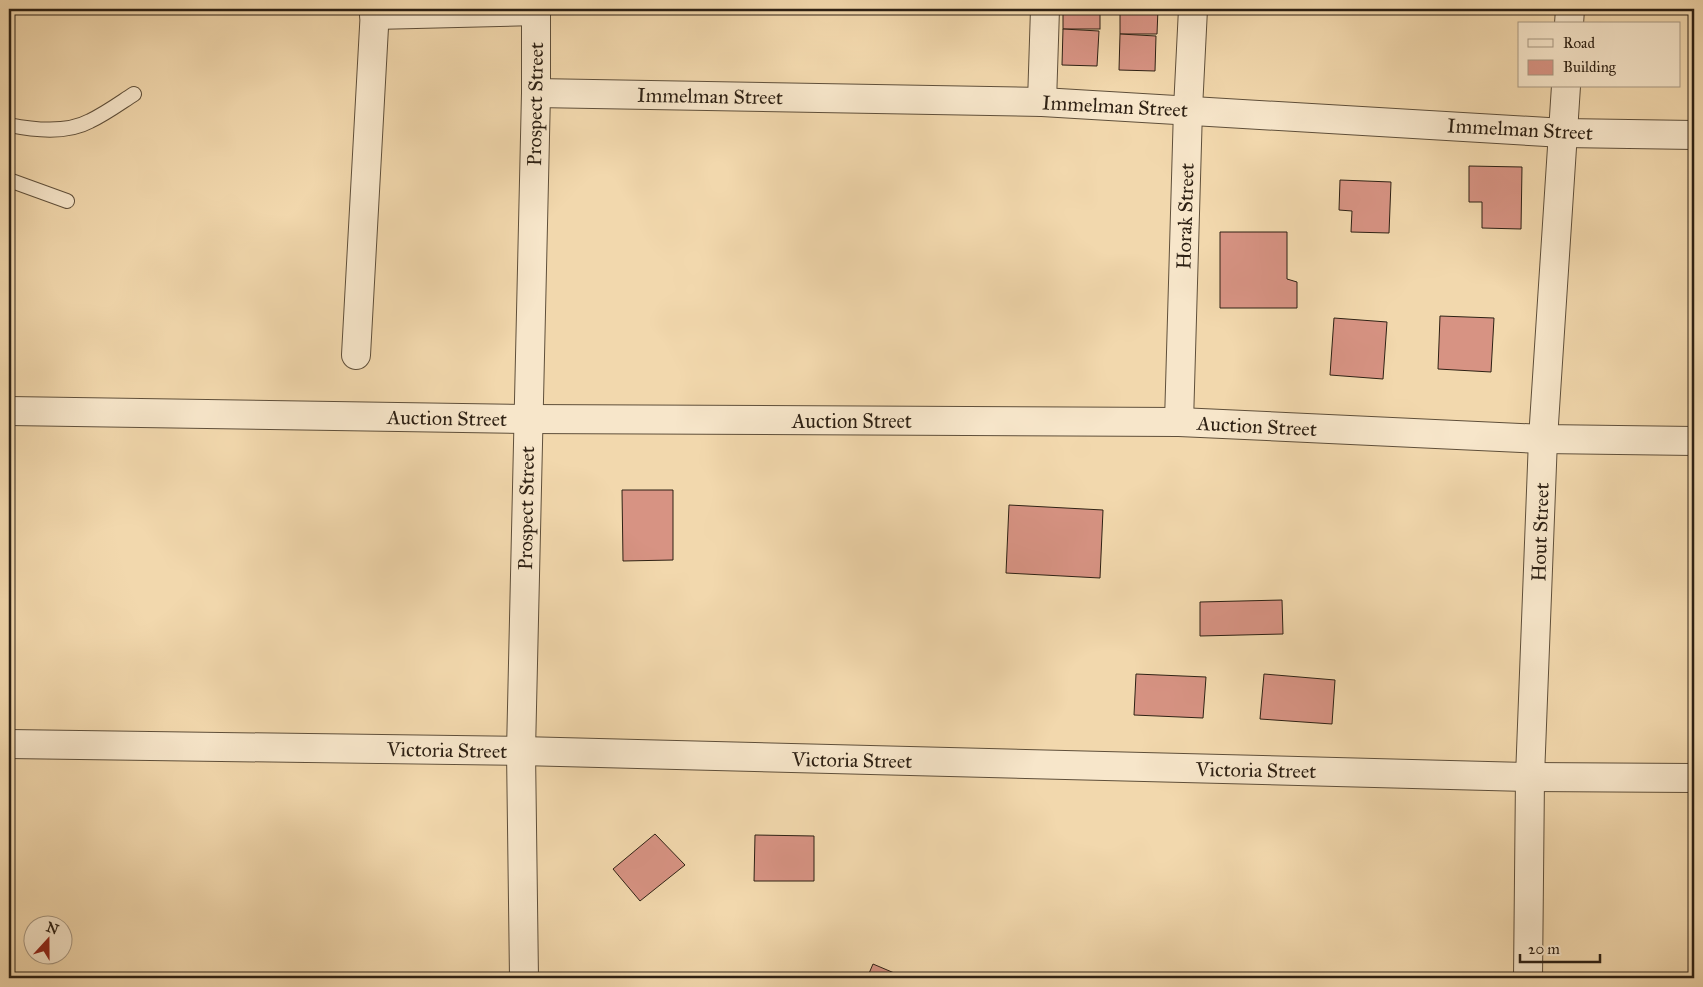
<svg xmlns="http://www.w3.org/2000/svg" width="1703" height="987" font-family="'IM FELL Great Primer',serif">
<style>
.building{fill:#d79383;stroke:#2e2114}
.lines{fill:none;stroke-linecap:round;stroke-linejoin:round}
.service-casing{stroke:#5f4f3a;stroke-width:16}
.minor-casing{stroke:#5f4f3a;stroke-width:30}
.service{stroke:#f7e6ca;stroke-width:14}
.minor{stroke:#f7e6ca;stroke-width:28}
.labels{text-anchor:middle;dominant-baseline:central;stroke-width:4;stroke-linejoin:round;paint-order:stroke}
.street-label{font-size:20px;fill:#2e2114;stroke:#f7e6ca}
</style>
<rect width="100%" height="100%" fill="#f2d8ad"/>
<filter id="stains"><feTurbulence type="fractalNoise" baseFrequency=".004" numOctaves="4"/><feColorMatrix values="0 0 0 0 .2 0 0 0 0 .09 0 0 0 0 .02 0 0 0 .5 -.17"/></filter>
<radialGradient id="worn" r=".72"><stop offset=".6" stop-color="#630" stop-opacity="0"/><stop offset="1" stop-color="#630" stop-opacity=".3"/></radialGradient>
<g class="building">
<rect x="1063" y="9" width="37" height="20"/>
<path d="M 1120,9 L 1158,9 L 1157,34 L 1120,34 Z"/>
<path d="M 1063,29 L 1099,31 L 1097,66 L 1062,65 Z"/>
<path d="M 1120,34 L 1156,36 L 1155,71 L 1119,70 Z"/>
<path d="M 1469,166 L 1522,167 L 1521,229 L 1482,228 L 1482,202 L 1469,202 Z"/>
<path d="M 1340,180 L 1391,182 L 1389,233 L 1351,232 L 1352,211 L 1339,210 Z"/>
<path d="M 1220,232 L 1287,232 L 1287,279 L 1297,282 L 1297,308 L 1220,308 Z"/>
<path d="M 1440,316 L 1494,318 L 1491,372 L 1438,369 Z"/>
<path d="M 1334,318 L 1387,322 L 1383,379 L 1330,375 Z"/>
<path d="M 622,490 L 673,490 L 673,560 L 623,561 Z"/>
<path d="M 1009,505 L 1103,510 L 1100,578 L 1006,573 Z"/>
<path d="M 1282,600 L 1283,634 L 1200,636 L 1200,602 Z"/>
<path d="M 1136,674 L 1206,677 L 1203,718 L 1134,715 Z"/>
<path d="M 1264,674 L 1335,680 L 1332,724 L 1260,719 Z"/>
<path d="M 655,834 L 685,865 L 640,901 L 613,869 Z"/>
<path d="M 755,835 L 814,836 L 814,881 L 754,881 Z"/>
<path d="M 873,964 L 906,978 L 867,978 Z"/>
</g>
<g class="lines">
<g class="service-casing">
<g id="service">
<path d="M 9,125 C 34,130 66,134 90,121 C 105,114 120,103 134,94"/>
<path d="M 9,180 L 67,201"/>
</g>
</g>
<g class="minor-casing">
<g id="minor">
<path d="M 374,15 L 536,11"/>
<path d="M 1569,24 L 1570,9"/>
<path d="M 536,93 L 1042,102 L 1564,133 L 1694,135"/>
<path d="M 1042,102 L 1045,9"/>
<path d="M 356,355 L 375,9"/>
<path d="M 9,411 L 527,419 L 1179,422 L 1543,439 L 1694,441"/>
<path d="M 1179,422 L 1188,109 L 1193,9"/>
<path d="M 9,744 L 521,751 L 1530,777 L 1694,778"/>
<path d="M 524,978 L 521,751 L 536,93 L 536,9"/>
<path d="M 1528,978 L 1530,777 L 1543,439 L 1566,86"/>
</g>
</g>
<use href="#service" class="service"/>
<use href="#minor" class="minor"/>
</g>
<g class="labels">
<g class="street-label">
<text transform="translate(710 96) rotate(1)">Immelman Street</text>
<text transform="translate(535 104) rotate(-89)">Prospect Street</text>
<text transform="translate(1115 106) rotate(3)">Immelman Street</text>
<text transform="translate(1520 129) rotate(3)">Immelman Street</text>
<text transform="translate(1185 216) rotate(-88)">Horak Street</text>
<text transform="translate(447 418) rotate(1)">Auction Street</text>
<text x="852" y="421">Auction Street</text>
<text transform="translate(1257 426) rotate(3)">Auction Street</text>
<text transform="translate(526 508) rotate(-89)">Prospect Street</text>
<text transform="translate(1540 532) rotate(-88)">Hout Street</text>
<text transform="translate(447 750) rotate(1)">Victoria Street</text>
<text transform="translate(852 760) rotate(1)">Victoria Street</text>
<text transform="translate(1256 770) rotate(1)">Victoria Street</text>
</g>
</g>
<rect width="1703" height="987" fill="none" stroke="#f2d8ad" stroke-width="30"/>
<rect x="10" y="10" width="1683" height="967" fill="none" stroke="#2e2114" stroke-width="2.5"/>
<rect x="15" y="15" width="1673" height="957" fill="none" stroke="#2e2114"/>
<rect x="1518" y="22" width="162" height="65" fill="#f7e6ca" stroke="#a79781"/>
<rect x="1528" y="39" width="25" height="8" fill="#f7e6ca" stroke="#a79781"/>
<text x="1563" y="48" font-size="15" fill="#2e2114">Road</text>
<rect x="1528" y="60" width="25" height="15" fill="#d79383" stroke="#a79781"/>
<text x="1563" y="72" font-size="15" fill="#2e2114">Building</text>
<g transform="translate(48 940) rotate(21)"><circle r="24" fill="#f7e6ca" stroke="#a79781"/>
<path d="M0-4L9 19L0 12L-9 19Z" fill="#8f2418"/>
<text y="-8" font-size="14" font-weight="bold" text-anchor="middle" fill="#2e2114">N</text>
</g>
<path d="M1520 954v8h80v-8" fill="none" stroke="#2e2114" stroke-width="2.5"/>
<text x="1528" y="954" font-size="15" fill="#2e2114" stroke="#f7e6ca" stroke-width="4" paint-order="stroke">20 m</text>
<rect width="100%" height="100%" filter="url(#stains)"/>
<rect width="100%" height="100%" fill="url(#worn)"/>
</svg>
